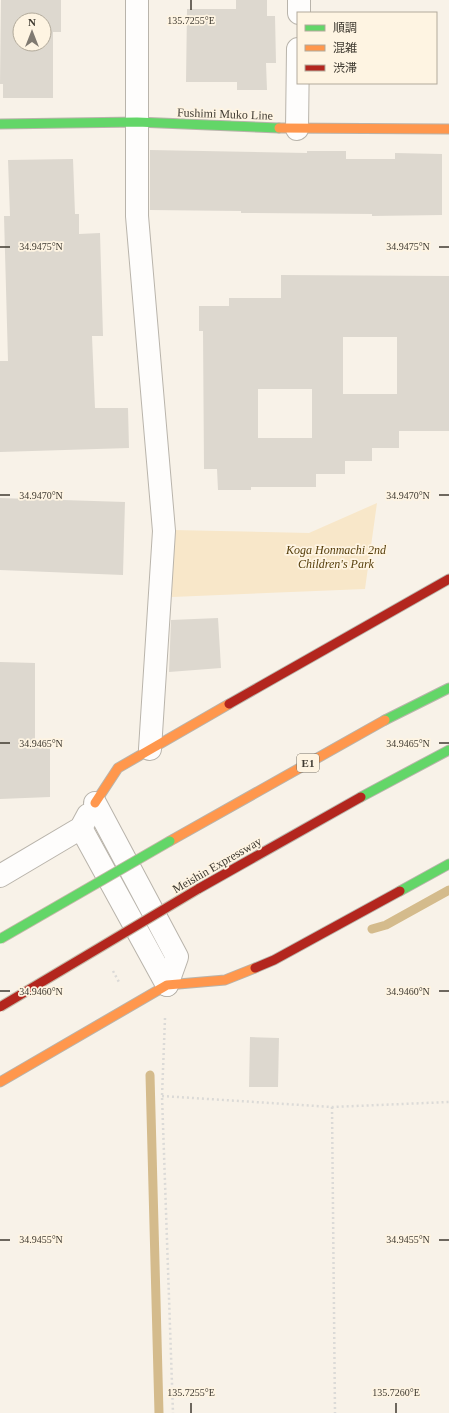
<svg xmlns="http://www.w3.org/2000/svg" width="449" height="1413" font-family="'Times New Roman','Noto Sans JP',serif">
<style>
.green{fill:#f8e7c9}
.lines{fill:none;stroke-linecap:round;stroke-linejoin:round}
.stream{stroke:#d4bb8c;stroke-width:9}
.building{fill:#ddd8cf;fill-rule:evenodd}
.street-casing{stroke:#b9b4ab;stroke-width:24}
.fast-casing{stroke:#b9b4ab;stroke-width:11}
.slow-casing{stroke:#b9b4ab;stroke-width:11}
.jam-casing{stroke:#b9b4ab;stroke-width:11}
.path{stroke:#dbdad7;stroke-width:2.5;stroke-dasharray:2 3;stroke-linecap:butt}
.street{stroke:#fefdfc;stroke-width:22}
.fast{stroke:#63d668;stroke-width:9}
.slow{stroke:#ff974d;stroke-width:9}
.jam{stroke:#b3261e;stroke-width:9}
.fast-bridge-casing{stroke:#c2b8a7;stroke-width:11;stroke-linecap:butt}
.jam-bridge-casing{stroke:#c2b8a7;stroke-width:11;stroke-linecap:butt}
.fast-bridge{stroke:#63d668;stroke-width:9}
.jam-bridge{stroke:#b3261e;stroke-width:9}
.ticks{fill:none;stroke:#3f3a31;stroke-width:1.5}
.labels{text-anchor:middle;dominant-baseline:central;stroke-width:3.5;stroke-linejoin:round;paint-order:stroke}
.shield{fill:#fef4e2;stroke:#787266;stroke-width:1}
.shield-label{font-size:11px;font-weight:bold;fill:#3f3a31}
.street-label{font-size:12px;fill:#3f3a31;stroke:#fef4e2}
.park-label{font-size:12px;font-style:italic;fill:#573f0c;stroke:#fef4e2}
.ticks-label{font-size:10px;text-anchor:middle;fill:#3f3a31;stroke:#fef4e2;stroke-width:3.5;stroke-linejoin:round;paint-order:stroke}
</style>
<rect width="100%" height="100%" fill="#f8f2e8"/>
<path class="green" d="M 377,503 L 365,589 L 172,597 L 173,530 L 309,533 Z"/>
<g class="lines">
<g class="stream">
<path d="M 372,929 L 386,925 L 449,890"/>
<path d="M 150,1075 L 159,1413"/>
</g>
</g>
<g class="building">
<path d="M 1,0 L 61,0 L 61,32 L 53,32 L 53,98 L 3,98 L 3,84 L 0,84 ZM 20,20 L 44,20 L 44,44 L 20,44 Z"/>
<path d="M 236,0 L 267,0 L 267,16 L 275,16 L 276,63 L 266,63 L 267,90 L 237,90 L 237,82 L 186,82 L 187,9 L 236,9 Z"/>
<path d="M 150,150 L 307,153 L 307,151 L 346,151 L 346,159 L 395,159 L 395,153 L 442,154 L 442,215 L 372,216 L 372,214 L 241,213 L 241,211 L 150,210 Z"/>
<path d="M 73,159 L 75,214 L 79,214 L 79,234 L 100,233 L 103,336 L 92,336 L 95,408 L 128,408 L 129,448 L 0,452 L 0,361 L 8,361 L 4,216 L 10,216 L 8,160 Z"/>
<path d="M 281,275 L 449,276 L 449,431 L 399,431 L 399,448 L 372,448 L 372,461 L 345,461 L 345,474 L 316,474 L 316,487 L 251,487 L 251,490 L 218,490 L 217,469 L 204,469 L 203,331 L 199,331 L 199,306 L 229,306 L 229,298 L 281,298 ZM 343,337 L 397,337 L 397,394 L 343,394 ZM 258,389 L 312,389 L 312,438 L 258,438 Z"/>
<path d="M 0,498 L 125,502 L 123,575 L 0,570 Z"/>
<path d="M 218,618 L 221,668 L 169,672 L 171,620 Z"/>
<path d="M 0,662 L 35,663 L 35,746 L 50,746 L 50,797 L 0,799 Z"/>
<path d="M 250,1037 L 279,1038 L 278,1087 L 249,1087 Z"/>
</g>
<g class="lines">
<g class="street-casing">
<g id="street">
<path d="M 137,0 L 137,216 L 164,531 L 150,749"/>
<path d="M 299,13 L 299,0"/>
<path d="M 297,129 L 298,49"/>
<path d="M 95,803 L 177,957 L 167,985"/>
<path d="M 81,828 L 167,985"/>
<path d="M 0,876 L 81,828 L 88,815"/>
</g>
</g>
<g class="fast-casing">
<g id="fast">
<path d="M 0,124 L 137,122 L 279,128"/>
<path d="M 385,720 L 449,688"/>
<path d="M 361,797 L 449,750"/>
<path d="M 400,891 L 449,864"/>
</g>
</g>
<g class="slow-casing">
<g id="slow">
<path d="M 279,128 L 449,129"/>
<path d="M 95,803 L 118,768 L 229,704"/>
<path d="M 170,841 L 385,720"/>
<path d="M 0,1082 L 167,985 L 225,980 L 255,968"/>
</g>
</g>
<g class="jam-casing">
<g id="jam">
<path d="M 229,704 L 449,579"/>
<path d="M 198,889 L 361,797"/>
<path d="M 255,968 L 274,960 L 400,891"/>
</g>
</g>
<g class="path">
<path d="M 113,971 L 119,982"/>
<path d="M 165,1018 L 162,1096 L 173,1413"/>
<path d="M 162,1096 L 332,1107 L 449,1102"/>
<path d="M 332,1107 L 335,1413"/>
</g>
<use href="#street" class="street"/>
<use href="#fast" class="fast"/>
<use href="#slow" class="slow"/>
<use href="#jam" class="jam"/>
<g class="fast-bridge-casing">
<path id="fast-bridge" d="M 0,939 L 170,841"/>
</g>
<g class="jam-bridge-casing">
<path id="jam-bridge" d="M 0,1007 L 198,889"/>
</g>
<use href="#fast-bridge" class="fast-bridge"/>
<use href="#jam-bridge" class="jam-bridge"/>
</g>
<path class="ticks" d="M 191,0 L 191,10M 0,247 L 10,247M 439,247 L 449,247M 0,495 L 10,495M 439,495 L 449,495M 0,743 L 10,743M 439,743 L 449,743M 0,991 L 10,991M 439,991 L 449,991M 0,1240 L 10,1240M 439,1240 L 449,1240M 191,1403 L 191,1413M 396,1403 L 396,1413"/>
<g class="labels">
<rect class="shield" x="297" y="754" width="22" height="18" rx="3"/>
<g class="shield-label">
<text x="308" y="763">E1</text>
</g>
<g class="street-label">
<text transform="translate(225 114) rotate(2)">Fushimi Muko Line</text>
<text transform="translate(217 865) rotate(-30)">Meishin Expressway</text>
</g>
<g class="park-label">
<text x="336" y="550">Koga Honmachi 2nd<tspan x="336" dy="14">Children's Park</tspan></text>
</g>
</g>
<g class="ticks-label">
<text x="191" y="24">135.7255°E</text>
<text x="41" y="250">34.9475°N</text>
<text x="408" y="250">34.9475°N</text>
<text x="41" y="499">34.9470°N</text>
<text x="408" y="499">34.9470°N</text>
<text x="41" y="747">34.9465°N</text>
<text x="408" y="747">34.9465°N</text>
<text x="41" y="995">34.9460°N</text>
<text x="408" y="995">34.9460°N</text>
<text x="41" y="1243">34.9455°N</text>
<text x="408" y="1243">34.9455°N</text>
<text x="191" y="1396">135.7255°E</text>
<text x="396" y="1396">135.7260°E</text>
</g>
<rect x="297" y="12" width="140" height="72" fill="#fef4e2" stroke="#b2aa9b"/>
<rect x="305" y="25" width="20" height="6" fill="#63d668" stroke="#b2aa9b"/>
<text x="333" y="32" font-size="12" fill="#3f3a31">順調</text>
<rect x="305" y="45" width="20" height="6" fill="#ff974d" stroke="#b2aa9b"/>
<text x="333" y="52" font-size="12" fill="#3f3a31">混雑</text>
<rect x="305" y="65" width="20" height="6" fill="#b3261e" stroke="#b2aa9b"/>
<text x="333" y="72" font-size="12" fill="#3f3a31">渋滞</text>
<g transform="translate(32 32)"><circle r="19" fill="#fef4e2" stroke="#b2aa9b"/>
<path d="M0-3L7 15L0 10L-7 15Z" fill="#807a71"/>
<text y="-6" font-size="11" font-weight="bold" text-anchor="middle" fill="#3f3a31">N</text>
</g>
</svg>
